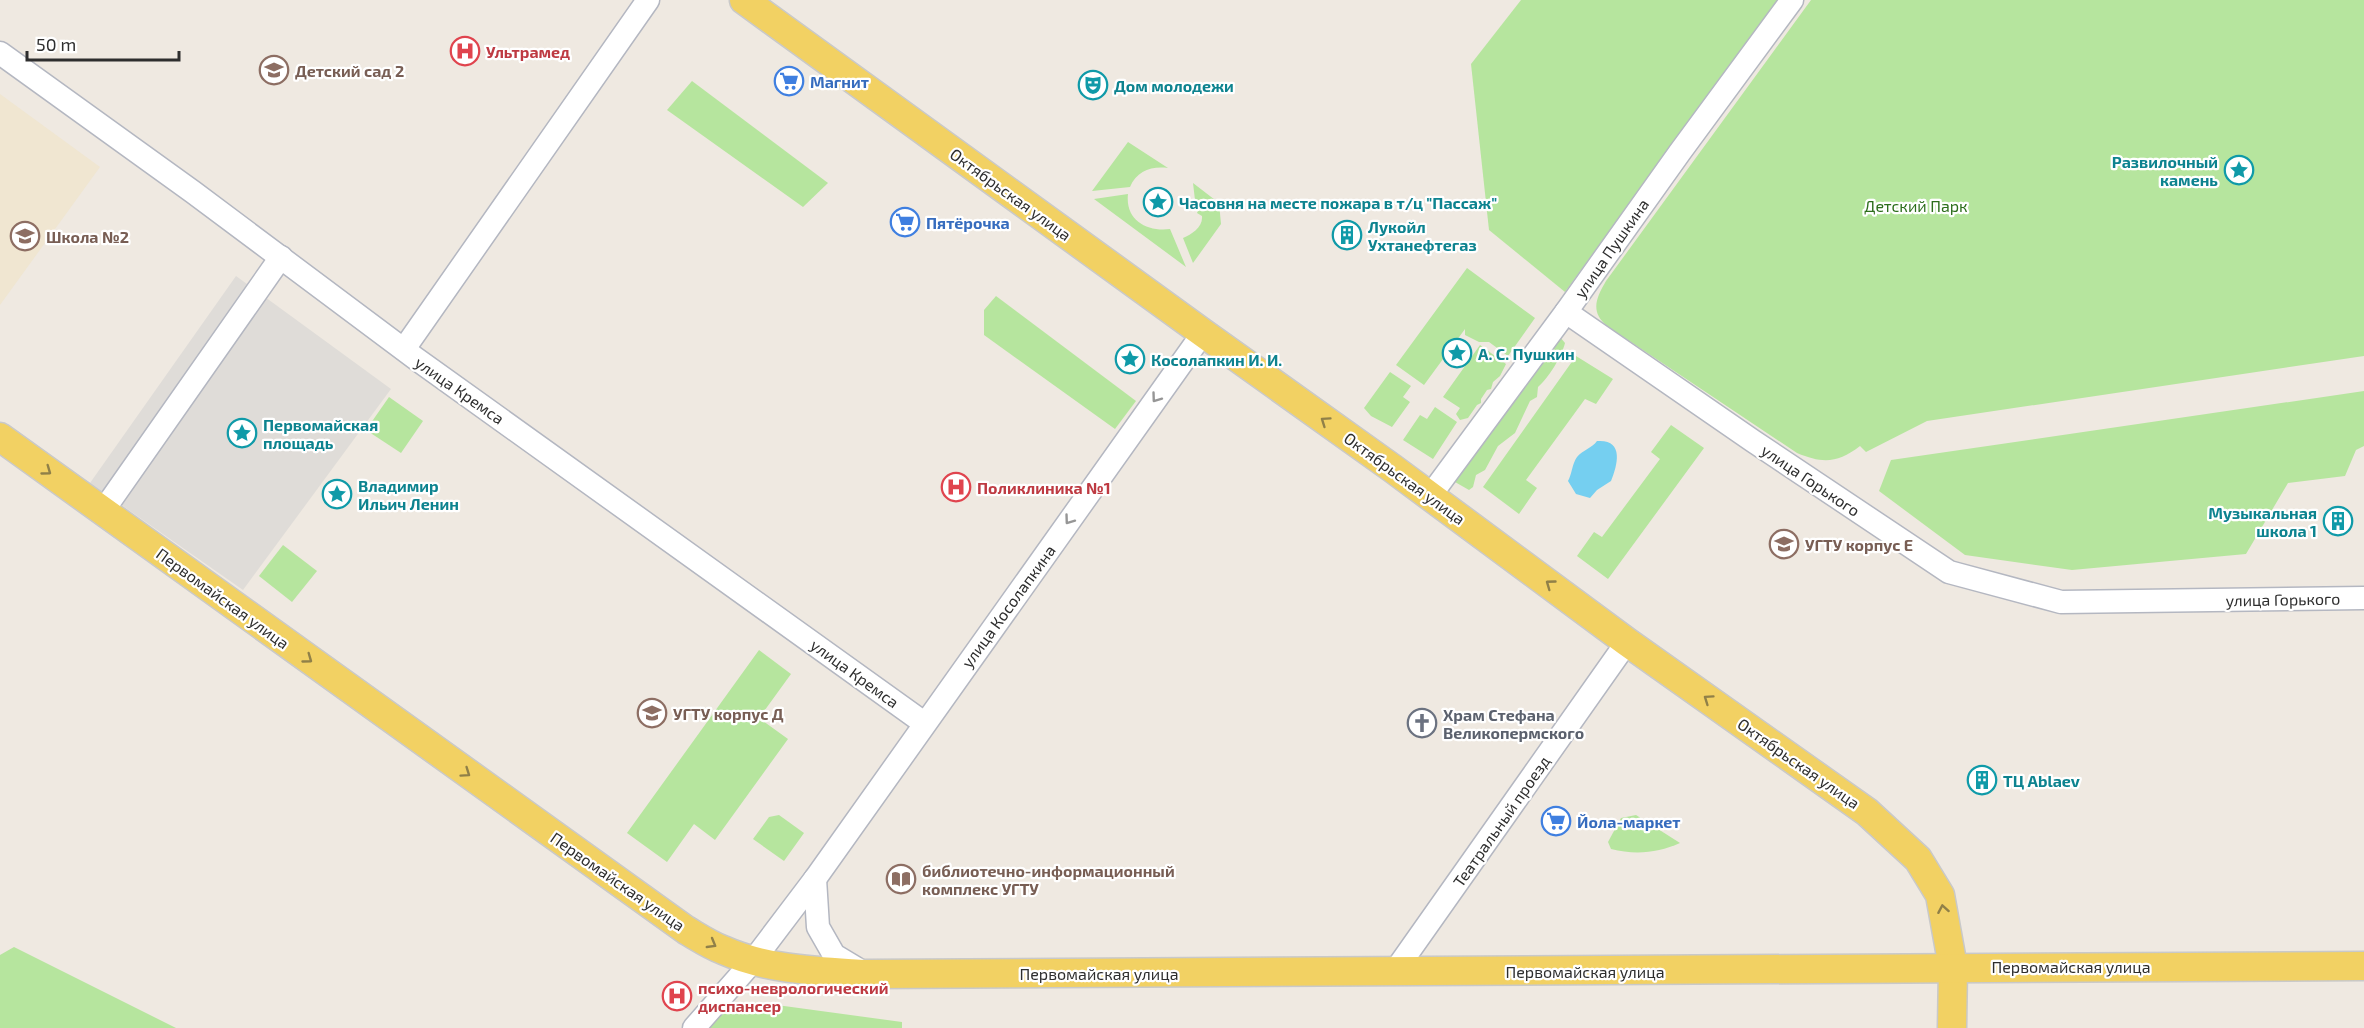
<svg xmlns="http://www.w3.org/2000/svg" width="2364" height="1028" font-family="'Exo 2',sans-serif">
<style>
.education{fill:#f0e6d1}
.green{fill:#b6e59e}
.plaza{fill:#dfdcd8}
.water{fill:#75cff0}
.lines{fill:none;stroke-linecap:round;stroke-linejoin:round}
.minor-casing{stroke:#b4b7c1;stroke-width:25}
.major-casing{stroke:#c9c9c9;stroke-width:31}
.minor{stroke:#fff;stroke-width:22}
.major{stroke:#f2d163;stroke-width:28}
.oneway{stroke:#969696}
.oneway2{stroke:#908048}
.labels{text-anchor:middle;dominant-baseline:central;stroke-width:4.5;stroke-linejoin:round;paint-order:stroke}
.health-label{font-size:16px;font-weight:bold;fill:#be3a42;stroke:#fff;text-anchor:start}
.education-label{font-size:16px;font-weight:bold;fill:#785e54;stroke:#fff;text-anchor:start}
.shop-label{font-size:16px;font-weight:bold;fill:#366cbe;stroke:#fff;text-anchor:start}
.culture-label{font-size:16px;font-weight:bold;fill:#0d838f;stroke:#fff;text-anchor:start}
.street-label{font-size:16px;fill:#2e2e2e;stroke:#fff}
.park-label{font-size:16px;fill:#2c6e1b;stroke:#fff}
.worship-label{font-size:16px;font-weight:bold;fill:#5b616d;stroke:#fff;text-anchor:start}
</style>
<rect width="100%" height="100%" fill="#efe9e1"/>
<path class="education" d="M 0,94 L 100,167 L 0,305 Z"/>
<g class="green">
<path d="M 1521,0 L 1778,0 L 1565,292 L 1489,230 L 1471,64 Z"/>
<path d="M 1811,0 L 2364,0 L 2364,356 L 1927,421 L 1866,452 L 1860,446 C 1838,463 1823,464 1797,453 L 1607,326 C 1590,312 1596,298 1606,281 Z"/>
<path d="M 692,81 L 828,183 L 803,207 L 667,110 Z"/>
<path d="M 1128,142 L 1168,168 C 1151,166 1137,171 1130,187 L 1092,191 Z"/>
<path d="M 1193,183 L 1219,203 L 1221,224 L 1193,263 L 1183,238 C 1192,234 1203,227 1202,216 L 1197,213 L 1201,203 L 1195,200 Z"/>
<path d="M 1128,194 C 1125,220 1147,232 1170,229 L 1186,267 L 1094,199 Z"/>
<path d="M 1467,268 L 1535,318 L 1508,356 L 1489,342 L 1479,342 L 1465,335 L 1465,329 L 1424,385 L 1396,365 Z"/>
<path d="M 996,296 L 1136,401 L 1115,429 L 984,335 L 984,310 Z"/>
<path d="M 1560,337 L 1565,343 C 1562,356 1548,379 1538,387 L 1537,397 L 1530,401 L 1515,433 L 1498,446 L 1485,470 L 1476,475 L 1473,487 L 1469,490 L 1455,482 L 1453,475 L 1530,372 L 1550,355 L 1551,346 Z"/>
<path d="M 1480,345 L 1506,364 L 1500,376 L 1493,382 L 1491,389 L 1487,390 L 1481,399 L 1481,403 L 1477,405 L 1468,418 L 1460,420 L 1456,414 L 1460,408 L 1443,397 Z"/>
<path d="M 1576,356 L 1613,379 L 1596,404 L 1585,399 L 1526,480 L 1537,488 L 1519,514 L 1483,487 Z"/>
<path d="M 1390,372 L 1411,386 L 1403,397 L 1410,402 L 1392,427 L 1371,416 L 1364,408 Z"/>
<path d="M 2364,391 L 2364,446 L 2356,450 L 2345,476 L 2288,483 L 2246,554 L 2072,570 L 1965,555 L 1879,491 L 1891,460 Z"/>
<path d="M 389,397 L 423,421 L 401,453 L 366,430 Z"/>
<path d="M 1435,407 L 1457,422 L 1433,459 L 1403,440 L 1420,415 L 1427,419 Z"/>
<path d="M 1671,425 L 1704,448 L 1608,579 L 1577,556 L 1594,532 L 1602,537 L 1660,459 L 1651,452 Z"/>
<path d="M 283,545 L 317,571 L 292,602 L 259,576 Z"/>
<path d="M 759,650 L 791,674 L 759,718 L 788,739 L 715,840 L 694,824 L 667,862 L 627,833 Z"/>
<path d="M 779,815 L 804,833 L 784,861 L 753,839 L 769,817 Z"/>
<path d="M 1636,815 L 1680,843 C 1658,853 1635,855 1611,849 L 1608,842 L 1621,818 Z"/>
<path d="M 14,947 L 176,1028 L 0,1028 L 0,955 Z"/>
<path d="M 754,1002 L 902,1022 L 902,1028 L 703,1028 L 725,1007 Z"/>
</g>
<path class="plaza" d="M 236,276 L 391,389 L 243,590 L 90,483 Z"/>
<path class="water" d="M 1597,441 C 1624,439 1618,464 1611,481 L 1597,490 L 1590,498 L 1576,494 L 1568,481 C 1572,474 1572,464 1577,457 C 1583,450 1592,448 1597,441 Z"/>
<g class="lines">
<g class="minor-casing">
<g id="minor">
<path d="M 0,53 L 193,192 L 415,358 L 924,723"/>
<path d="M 1566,312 L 1753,441 L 1949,572 L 2061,602 L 2364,598"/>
<path d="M 404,349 L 648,0"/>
<path d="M 1430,496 L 1566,312 L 1680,152 L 1792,0"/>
<path d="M 103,511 L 281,257"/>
<path d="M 815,879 L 818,927 L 834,955 L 864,973"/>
<path d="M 1395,971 L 1627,642"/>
<path d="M 694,1028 L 753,961 L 815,879 L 1203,333"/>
</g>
</g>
<g class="major-casing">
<g id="major">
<path d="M 744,0 L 1203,333 L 1392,468 L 1627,642 L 1867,812 L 1918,859 L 1940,895 L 1953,967 L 1952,1028"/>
<path d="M 0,437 L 686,930 C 698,937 710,945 723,950 C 768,970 817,971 865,974 L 2364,966"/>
</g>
</g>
<use href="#minor" class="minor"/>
<use href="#major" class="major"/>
</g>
<defs><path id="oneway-chevron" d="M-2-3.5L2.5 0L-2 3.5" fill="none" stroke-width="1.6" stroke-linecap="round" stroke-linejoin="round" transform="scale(1.5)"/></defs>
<g class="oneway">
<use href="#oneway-chevron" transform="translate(1156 398) rotate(126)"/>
<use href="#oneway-chevron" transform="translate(1069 520) rotate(126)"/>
</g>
<g class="oneway2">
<use href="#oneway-chevron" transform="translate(1325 421) rotate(-145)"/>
<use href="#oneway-chevron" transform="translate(47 471) rotate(36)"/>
<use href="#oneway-chevron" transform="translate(1550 584) rotate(-144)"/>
<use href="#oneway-chevron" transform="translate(308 659) rotate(36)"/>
<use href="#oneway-chevron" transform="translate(1708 699) rotate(-145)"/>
<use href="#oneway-chevron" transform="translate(466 773) rotate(35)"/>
<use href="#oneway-chevron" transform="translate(1943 909) rotate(-100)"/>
<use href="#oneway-chevron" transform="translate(712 944) rotate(30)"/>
</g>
<defs>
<g id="hospital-ring" transform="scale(1.5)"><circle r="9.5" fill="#fff" stroke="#e0444e" stroke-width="1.5"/><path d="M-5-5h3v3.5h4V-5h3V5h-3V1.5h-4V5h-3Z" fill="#e0444e"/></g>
<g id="school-ring" transform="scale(1.5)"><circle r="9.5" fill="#fff" stroke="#8d6e63" stroke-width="1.5"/><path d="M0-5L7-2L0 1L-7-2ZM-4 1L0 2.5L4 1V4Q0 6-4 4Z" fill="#8d6e63"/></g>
<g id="supermarket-ring" transform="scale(1.5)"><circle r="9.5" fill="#fff" stroke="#3f7fe0" stroke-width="1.5"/><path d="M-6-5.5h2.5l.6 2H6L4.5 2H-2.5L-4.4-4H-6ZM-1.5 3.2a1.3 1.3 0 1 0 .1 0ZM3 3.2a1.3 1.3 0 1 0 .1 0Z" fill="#3f7fe0"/></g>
<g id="theatre-ring" transform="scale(1.5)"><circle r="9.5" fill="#fff" stroke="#0f9aa8" stroke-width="1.5"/><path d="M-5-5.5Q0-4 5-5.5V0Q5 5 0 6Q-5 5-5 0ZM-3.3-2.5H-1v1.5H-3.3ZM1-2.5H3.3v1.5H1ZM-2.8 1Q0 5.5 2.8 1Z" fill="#0f9aa8"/></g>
<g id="sight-ring" transform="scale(1.5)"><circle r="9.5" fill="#fff" stroke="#0f9aa8" stroke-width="1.5"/><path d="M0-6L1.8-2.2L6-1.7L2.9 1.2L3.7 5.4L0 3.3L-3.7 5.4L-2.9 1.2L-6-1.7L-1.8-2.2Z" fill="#0f9aa8"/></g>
<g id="building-ring" transform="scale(1.5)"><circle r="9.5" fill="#fff" stroke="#0f9aa8" stroke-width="1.5"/><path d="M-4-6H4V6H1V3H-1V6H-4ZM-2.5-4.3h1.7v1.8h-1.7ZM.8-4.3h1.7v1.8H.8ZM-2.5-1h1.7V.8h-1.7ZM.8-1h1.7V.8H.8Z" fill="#0f9aa8"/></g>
<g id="university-ring" transform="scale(1.5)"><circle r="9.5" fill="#fff" stroke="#8d6e63" stroke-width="1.5"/><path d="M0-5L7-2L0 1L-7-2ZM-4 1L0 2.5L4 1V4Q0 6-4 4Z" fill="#8d6e63"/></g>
<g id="church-ring" transform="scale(1.5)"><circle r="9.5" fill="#fff" stroke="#6b7280" stroke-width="1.5"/><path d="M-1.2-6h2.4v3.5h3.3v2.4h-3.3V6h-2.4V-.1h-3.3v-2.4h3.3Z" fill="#6b7280"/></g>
<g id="library-ring" transform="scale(1.5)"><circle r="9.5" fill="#fff" stroke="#8d6e63" stroke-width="1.5"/><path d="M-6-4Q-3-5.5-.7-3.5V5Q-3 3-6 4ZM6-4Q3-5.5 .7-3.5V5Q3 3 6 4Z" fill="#8d6e63"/></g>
</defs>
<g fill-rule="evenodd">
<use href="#hospital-ring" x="465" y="51"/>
<use href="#school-ring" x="274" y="70"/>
<use href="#supermarket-ring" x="789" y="81"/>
<use href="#theatre-ring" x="1093" y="85"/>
<use href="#sight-ring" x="2239" y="170"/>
<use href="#sight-ring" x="1158" y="202"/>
<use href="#supermarket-ring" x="905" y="222"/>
<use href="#building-ring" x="1347" y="235"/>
<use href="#school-ring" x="25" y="236"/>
<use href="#sight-ring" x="1457" y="353"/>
<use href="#sight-ring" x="1130" y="359"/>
<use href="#sight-ring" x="242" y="433"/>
<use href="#hospital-ring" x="956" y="487"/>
<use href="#sight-ring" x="337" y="494"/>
<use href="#building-ring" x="2338" y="521"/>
<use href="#university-ring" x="1784" y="544"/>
<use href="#university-ring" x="652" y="713"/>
<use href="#church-ring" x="1422" y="723"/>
<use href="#building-ring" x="1982" y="780"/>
<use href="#supermarket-ring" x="1556" y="821"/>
<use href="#library-ring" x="901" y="879"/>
<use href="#hospital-ring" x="677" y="996"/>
</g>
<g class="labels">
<g class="health-label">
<text x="486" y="51">Ультрамед</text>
<text x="977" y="487">Поликлиника №1</text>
<text x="698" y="987">психо-неврологический<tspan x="698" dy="18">диспансер</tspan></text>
</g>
<g class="education-label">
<text x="295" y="70">Детский сад 2</text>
<text x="46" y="236">Школа №2</text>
<text x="1805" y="544">УГТУ корпус Е</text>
<text x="673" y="713">УГТУ корпус Д</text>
<text x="922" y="870">библиотечно-информационный<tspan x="922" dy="18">комплекс УГТУ</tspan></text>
</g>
<g class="shop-label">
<text x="810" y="81">Магнит</text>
<text x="926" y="222">Пятёрочка</text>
<text x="1577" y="821">Йола-маркет</text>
</g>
<g class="culture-label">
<text x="1114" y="85">Дом молодежи</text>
<text x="2218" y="161" text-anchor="end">Развилочный<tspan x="2218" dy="18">камень</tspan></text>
<text x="1179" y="202">Часовня на месте пожара в т/ц "Пассаж"</text>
<text x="1368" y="226">Лукойл<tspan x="1368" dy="18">Ухтанефтегаз</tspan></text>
<text x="1478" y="353">А. С. Пушкин</text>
<text x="1151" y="359">Косолапкин И. И.</text>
<text x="263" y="424">Первомайская<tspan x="263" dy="18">площадь</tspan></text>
<text x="358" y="485">Владимир<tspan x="358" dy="18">Ильич Ленин</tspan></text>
<text x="2317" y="512" text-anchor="end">Музыкальная<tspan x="2317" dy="18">школа 1</tspan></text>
<text x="2003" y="780">ТЦ Ablaev</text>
</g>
<g class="street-label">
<text transform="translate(1011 194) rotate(36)">Октябрьская улица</text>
<text transform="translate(1611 248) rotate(-55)">улица Пушкина</text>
<text transform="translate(460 390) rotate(35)">улица Кремса</text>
<text transform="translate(1405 478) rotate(36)">Октябрьская улица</text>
<text transform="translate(1811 480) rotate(34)">улица Горького</text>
<text transform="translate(223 598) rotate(36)">Первомайская улица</text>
<text transform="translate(2283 599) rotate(-1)">улица Горького</text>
<text transform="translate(1008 606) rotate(-54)">улица Косолапкина</text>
<text transform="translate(855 673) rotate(36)">улица Кремса</text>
<text transform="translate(1799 763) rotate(35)">Октябрьская улица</text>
<text transform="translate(1501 821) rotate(-55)">Театральный проезд</text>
<text transform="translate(618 881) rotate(35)">Первомайская улица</text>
<text x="2071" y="966">Первомайская улица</text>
<text x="1585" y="971">Первомайская улица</text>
<text x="1099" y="973">Первомайская улица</text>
</g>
<g class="park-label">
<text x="1916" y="205">Детский Парк</text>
</g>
<g class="worship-label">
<text x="1443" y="714">Храм Стефана<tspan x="1443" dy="18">Великопермского</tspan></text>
</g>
</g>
<path d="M27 51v9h152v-9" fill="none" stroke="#2e2e2e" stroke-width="3"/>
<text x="36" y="51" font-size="18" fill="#2e2e2e" stroke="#ffffff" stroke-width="4.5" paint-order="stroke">50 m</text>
</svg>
